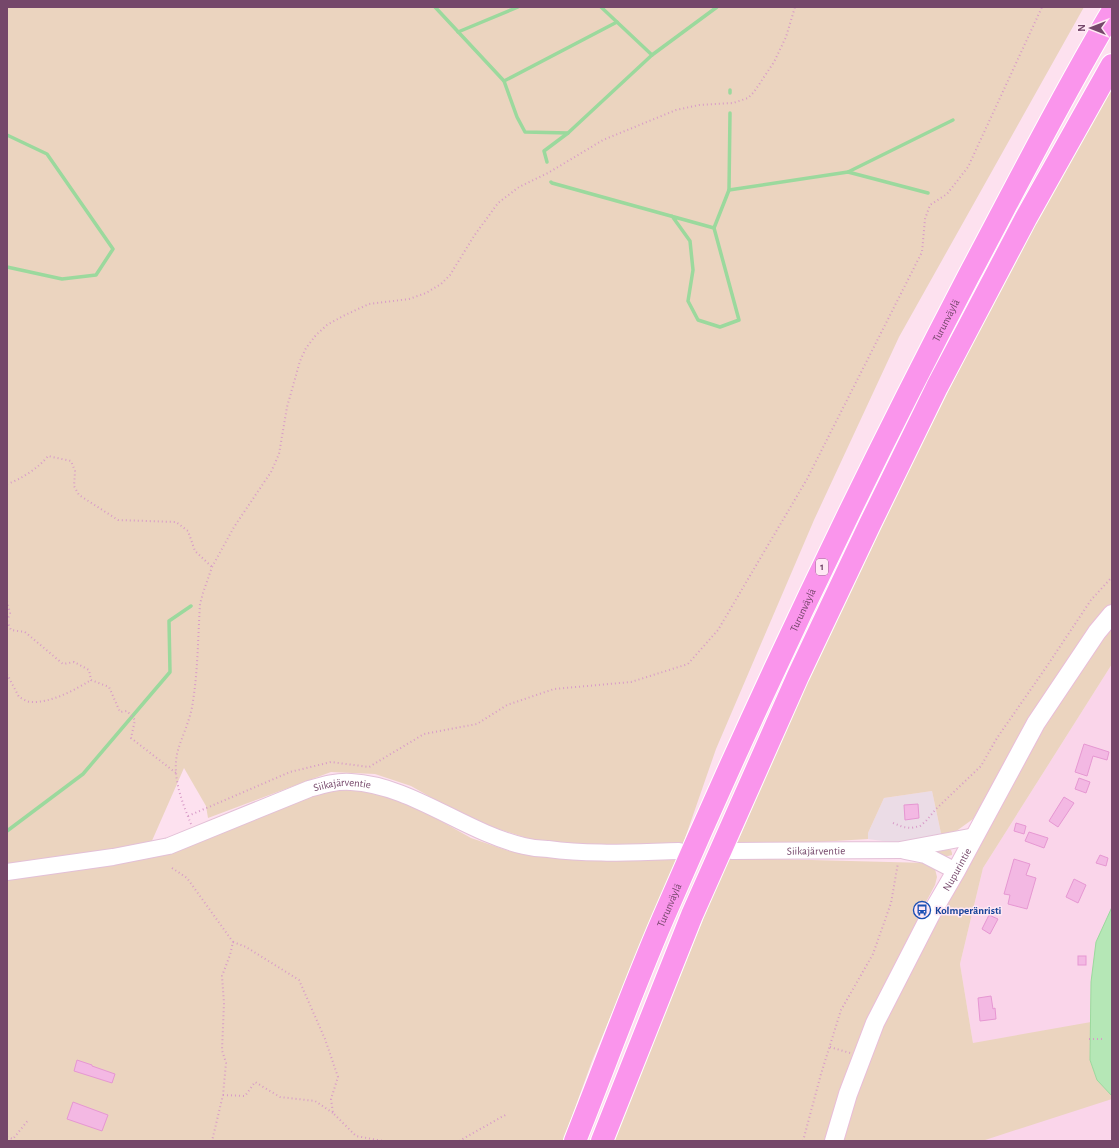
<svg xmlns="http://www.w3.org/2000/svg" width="1119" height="1148" font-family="'Alegreya Sans',sans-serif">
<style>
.residential{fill:#fad5ea}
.industrial{fill:#ebdce6}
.green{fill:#ebd4bf}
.water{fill:#b5e7b6;stroke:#9bd99d}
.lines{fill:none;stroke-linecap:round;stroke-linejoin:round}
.stream{stroke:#9bd99d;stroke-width:3.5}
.building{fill:#f3b8e3;stroke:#e697d2}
.tertiary-casing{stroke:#e3c0d7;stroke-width:18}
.secondary-casing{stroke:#e9bcd9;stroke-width:20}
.motorway-casing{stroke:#fff;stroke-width:24}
.path{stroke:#d89bc8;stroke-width:2;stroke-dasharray:1 3;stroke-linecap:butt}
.tertiary{stroke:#fff;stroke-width:16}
.secondary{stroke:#fff;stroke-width:18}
.motorway{stroke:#fa95ec;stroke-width:22}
.labels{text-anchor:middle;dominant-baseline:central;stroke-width:3;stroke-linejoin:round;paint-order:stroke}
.shield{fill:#ffe8f4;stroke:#9e7793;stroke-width:1}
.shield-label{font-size:10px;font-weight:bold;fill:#75476a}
.street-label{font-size:11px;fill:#75476a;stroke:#ffe8f4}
.transit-label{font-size:11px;font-weight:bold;fill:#164399;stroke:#ffe8f4;text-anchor:start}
</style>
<rect width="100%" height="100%" fill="#fde1ef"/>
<path class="residential" d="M 1112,664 L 1112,907 L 1096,942 L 1091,982 L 1090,1060 L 1097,1080 L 1112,1096 L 1112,1141 L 982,1141 L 992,1101 L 973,1043 L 960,964 L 983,868 Z"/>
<path class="industrial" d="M 932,791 L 942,838 L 922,842 L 890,842 L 868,839 L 868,833 L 884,798 Z"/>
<g class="green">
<path d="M 7,7 L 1084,7 L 899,337 L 814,520 L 716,749 L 683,844 L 610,847 L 548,845 L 471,820 L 411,786 L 375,774 L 331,772 L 208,818 L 206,806 L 184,768 L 151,843 L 7,865 Z"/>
<path d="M 1112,85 L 1112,604 L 1073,654 L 1027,728 L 973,819 L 955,832 L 942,838 L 932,791 L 884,798 L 868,833 L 868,839 L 753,846 L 736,846 L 794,710 L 919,449 L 1019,252 Z"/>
<path d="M 1112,626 L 1112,664 L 983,868 L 960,964 L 973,1043 L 1091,1022 L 1090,1060 L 1097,1080 L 1112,1096 L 1112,1099 L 982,1141 L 843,1141 L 851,1117 L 854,1095 L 874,1044 L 916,960 L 1037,737 Z"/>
<path d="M 341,789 L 377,792 L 414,806 L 471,838 L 509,851 L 574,859 L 677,857 L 592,1061 L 563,1141 L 7,1141 L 7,880 L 164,855 L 310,795 Z"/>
<path d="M 927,849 L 946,849 L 951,850 L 952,853 L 952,855 C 942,858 935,855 927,849 Z"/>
<path d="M 728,858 L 928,863 L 935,869 L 937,877 L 935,885 L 919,915 L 912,942 L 826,1141 L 613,1141 Z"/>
</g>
<path class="water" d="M 1112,907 L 1112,1096 L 1097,1080 L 1090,1060 L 1091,982 L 1096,942 Z"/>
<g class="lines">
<g class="stream">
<path d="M 435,7 L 504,81 L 517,117 L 525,132 L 568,133 L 652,55 L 601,7"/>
<path d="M 458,32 L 518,7"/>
<path d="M 652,55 L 717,7"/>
<path d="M 504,81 L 617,22"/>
<path d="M 730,90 L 730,93"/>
<path d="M 7,135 L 47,154 L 113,249 L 96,275 L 62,279 L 7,267"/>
<path d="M 547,162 L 544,151 L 568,133"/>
<path d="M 848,172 L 953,120"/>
<path d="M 551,182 L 552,183 L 714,228 L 739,320 L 720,327 L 698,320 L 688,301 L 693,270 L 690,241 L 672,216"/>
<path d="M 729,190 L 848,172 L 928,193"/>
<path d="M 714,228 L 729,190 L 730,113"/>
<path d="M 7,831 L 83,774 L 170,672 L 169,621 L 191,606"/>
</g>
</g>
<g class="building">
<path d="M 1084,744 L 1109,752 L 1107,760 L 1093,756 L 1087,776 L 1075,772 Z"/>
<path d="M 1079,778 L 1090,782 L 1086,793 L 1075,789 Z"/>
<path d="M 1064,797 L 1074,803 L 1058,827 L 1049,821 Z"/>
<path d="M 918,804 L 919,818 L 905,820 L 904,805 Z"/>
<path d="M 1016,823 L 1026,826 L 1024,834 L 1014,831 Z"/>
<path d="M 1029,832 L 1048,838 L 1044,848 L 1025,841 Z"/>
<path d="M 1100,855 L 1108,858 L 1106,866 L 1096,863 Z"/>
<path d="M 1014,859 L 1030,864 L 1026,875 L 1036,878 L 1027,909 L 1008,904 L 1010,895 L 1004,894 Z"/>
<path d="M 1074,879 L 1086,885 L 1078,903 L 1066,897 Z"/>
<path d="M 989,915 L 998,919 L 990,934 L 982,929 Z"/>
<rect x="1078" y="956" width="8" height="9"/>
<path d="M 991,996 L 993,1009 L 995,1008 L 996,1019 L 980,1021 L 978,998 Z"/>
<path d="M 77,1060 L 92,1065 L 92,1066 L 115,1074 L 112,1083 L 74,1071 Z"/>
<path d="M 73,1102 L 108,1115 L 102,1131 L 67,1119 Z"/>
</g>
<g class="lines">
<g class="tertiary-casing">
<g id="tertiary">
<path id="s1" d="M 732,851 L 900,850 L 975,836"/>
<path d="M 905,851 L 925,855 L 956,871"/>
<path id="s2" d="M 7,872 L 113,857 L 169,846 L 309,789 C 323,785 336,781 351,782 C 411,785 464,832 524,846 C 532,848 540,849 548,849 C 591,855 635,852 679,851"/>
</g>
</g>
<g class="secondary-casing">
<g id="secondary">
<path id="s3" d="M 834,1141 L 848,1094 L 875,1023 L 931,914 L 956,871 L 1036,723 L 1097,632 L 1112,614"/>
</g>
</g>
<g class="motorway-casing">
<g id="motorway">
<path id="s4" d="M 575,1141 C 606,1063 634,984 668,907 C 760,694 860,484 968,277 C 1015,189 1060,99 1112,12"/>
<path d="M 602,1141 L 692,915 L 798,676 L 870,524 L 937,387 L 1026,218 L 1112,65"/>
</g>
</g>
<g class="path">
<path d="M 7,484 C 20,480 40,467 48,456 L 71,461 L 75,471 L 74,486 L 79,495 L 118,520 L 176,522 L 188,531 L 195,551 L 212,567"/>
<path d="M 7,601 L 10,613 L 7,621"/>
<path d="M 7,621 L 11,630 L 25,632 L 63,664 L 74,662 L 89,670 L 91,680 L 109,687 L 120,712 L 127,711 L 135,720 L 131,738 L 176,773"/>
<path d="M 7,674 L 19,697 C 23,699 27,702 31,702 C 51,703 75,690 91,680"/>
<path d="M 188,816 L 290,772 L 331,762 L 369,767 L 424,734 L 477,724 L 507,705 L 554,689 L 631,682 L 688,664 L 718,630 L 807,479 L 922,252 L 925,219 L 930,205 L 947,194 L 968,167 L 1042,7"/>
<path d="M 893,823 L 903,827 L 911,828 L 920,826 L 926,821 L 936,809 L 981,766 L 997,738 L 1047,666 L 1091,600 L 1112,577"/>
<path d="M 191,824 C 182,802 171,775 178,750 C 183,734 191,718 193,701 C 198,669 198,636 200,604 L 203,593 L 212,567 L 234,527 L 271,472 L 279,454 L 287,407 L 300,361 L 306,348 L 316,335 L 327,325 L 343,316 L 369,304 L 409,299 L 426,293 L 441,284 L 450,275 L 474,236 L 498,203 L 519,187 L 548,173 L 603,140 L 676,110 L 699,105 L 733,103 L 748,98 L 754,92 L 774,62 L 786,37 L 795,7"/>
<path d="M 172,868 L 187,878 L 233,942 L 230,955 L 222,976 L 224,1003 L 222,1050 L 226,1063 L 223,1095 L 212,1141"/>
<path d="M 233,942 L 246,947 L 299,980 L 325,1039 L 338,1077 L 331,1099 L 333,1113 L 356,1136 L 383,1141"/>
<path d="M 1089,1039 L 1105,1039"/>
<path d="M 830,1047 L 850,1053"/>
<path d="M 223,1095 L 245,1096 L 255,1082 L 280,1097 L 315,1101 L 333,1113"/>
<path d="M 7,1137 L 13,1139 L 29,1119"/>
<path d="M 459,1141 L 507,1114"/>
<path d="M 803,1141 L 821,1074 L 841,1010 L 873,954 L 891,903 L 898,863"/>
</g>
<use href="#tertiary" class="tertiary"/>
<use href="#secondary" class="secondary"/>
<use href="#motorway" class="motorway"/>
</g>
<defs>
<g id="bus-ring" transform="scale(0.9)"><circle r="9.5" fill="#ffe8f4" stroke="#1a4fb4" stroke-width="1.5"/><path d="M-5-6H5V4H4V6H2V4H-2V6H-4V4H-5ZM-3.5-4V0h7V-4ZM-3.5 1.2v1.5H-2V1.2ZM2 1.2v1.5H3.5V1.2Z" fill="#1a4fb4"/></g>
</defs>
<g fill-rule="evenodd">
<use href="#bus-ring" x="922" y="910"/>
</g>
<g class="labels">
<rect class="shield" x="816" y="559" width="12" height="16" rx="3"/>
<g class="shield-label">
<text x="822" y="567">1</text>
</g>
<g class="street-label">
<text stroke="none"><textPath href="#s4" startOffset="901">Turunväylä</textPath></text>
<text stroke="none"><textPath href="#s4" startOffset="578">Turunväylä</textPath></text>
<text stroke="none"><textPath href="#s2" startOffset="349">Siikajärventie</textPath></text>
<text stroke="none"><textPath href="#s1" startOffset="84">Siikajärventie</textPath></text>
<text stroke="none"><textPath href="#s3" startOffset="299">Nupurintie</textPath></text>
<text stroke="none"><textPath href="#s4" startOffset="254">Turunväylä</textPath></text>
</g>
<g class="transit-label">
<text x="935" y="910">Kolmperänristi</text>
</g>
</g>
<rect width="1119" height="1148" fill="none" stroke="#75476a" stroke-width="16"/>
<g transform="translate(1091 28) rotate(270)" stroke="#ffe8f4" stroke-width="3" paint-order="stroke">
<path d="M0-3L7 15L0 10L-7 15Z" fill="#75476a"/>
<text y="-6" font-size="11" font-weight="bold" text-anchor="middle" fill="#75476a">N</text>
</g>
</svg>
